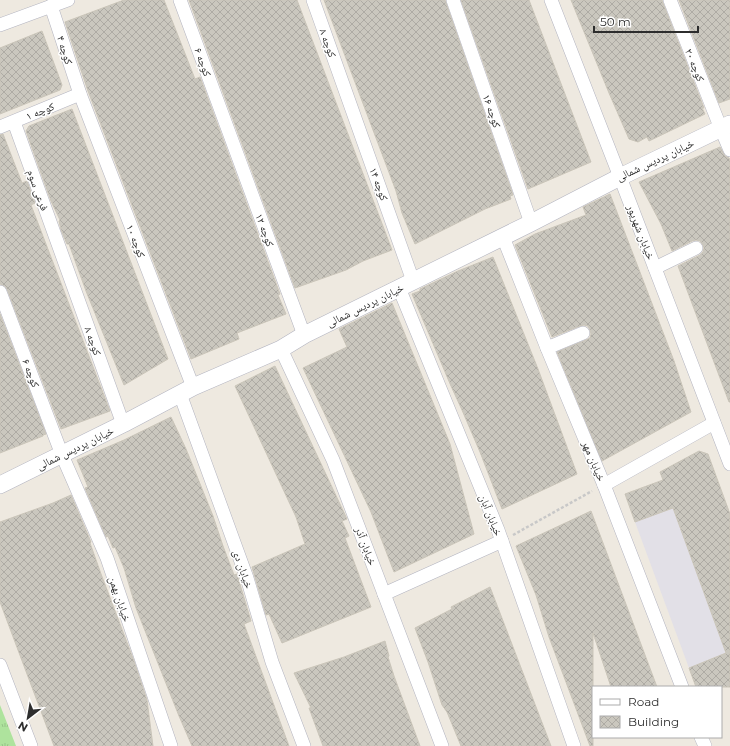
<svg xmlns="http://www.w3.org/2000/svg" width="730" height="746" font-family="Montserrat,'Noto Naskh Arabic',sans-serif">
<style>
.industrial{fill:#e2e0e7}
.grass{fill:url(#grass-tufts)}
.building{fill:url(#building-cross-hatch);stroke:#cac5b9}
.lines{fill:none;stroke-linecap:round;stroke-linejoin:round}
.minor-casing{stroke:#b3b4c0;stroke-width:14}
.tertiary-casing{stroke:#b3b4c0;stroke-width:18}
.path{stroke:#c8c8c8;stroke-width:2.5;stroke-dasharray:3 2;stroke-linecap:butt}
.minor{stroke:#fff;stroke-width:13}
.tertiary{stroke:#fff;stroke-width:17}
.labels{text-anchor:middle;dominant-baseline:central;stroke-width:3;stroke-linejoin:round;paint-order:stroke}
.street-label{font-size:11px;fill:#2d2d2d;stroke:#fff}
</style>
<defs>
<pattern id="grass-tufts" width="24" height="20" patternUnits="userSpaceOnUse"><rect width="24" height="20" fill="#aee39d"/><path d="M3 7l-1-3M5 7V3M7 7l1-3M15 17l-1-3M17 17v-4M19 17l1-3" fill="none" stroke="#96c388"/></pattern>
<pattern id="building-cross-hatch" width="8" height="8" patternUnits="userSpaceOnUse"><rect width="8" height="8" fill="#cac7be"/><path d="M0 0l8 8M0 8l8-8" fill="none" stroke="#aeaba4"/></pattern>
</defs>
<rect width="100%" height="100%" fill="#eee9e0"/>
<path class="industrial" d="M 673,508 L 726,653 L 689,668 L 635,522 Z"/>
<path class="grass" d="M 0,705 L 16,746 L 0,746 Z"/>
<g class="building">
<path d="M 124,0 L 164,0 L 195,79 L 200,77 L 280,294 L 278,295 L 286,314 L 237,333 L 239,339 L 191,359 L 88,91 L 65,22 Z"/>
<path d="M 189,0 L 297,0 L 392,250 L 363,261 L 346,270 L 295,288 Z"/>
<path d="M 324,0 L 445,0 L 513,195 L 510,196 L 511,199 L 485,209 L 415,244 L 402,213 L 396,191 Z"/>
<path d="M 461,0 L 529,0 L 591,162 L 528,189 Z"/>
<path d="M 571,0 L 662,0 L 663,3 L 704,108 L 702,108 L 705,114 L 649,141 L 647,137 L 638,142 L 629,139 L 609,93 Z"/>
<path d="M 679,0 L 730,0 L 730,99 L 719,103 Z"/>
<path d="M 42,31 L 62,85 L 60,90 L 0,114 L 0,48 Z"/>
<path d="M 72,109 L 168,359 L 124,385 L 86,291 L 69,244 L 67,244 L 61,230 L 59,221 L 60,220 L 51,201 L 26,131 L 29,126 Z"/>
<path d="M 3,134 L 22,183 L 27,181 L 35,203 L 31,205 L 110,411 L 61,429 L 7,289 L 5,286 L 0,284 L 0,135 Z"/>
<path d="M 720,147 L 725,156 L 729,158 L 730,160 L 730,402 L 729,402 L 678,266 L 700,255 L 703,252 L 704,248 L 703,245 L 700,241 L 696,240 L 692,241 L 672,251 L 661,224 L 639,182 Z"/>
<path d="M 610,194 L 674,361 L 691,412 L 602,461 L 557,352 L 586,340 L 590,338 L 591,334 L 590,330 L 588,326 L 584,325 L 580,326 L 552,337 L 515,245 L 535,234 L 586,215 L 583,207 Z"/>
<path d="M 493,257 L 538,369 L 577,474 L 502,509 L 480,452 L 462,410 L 451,386 L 412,294 L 420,291 L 420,289 L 458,271 Z"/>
<path d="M 392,303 L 450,444 L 474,534 L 394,572 L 371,512 L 303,368 L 347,347 L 339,329 Z"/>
<path d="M 0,314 L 46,434 L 43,435 L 43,436 L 0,453 Z"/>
<path d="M 275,366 L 347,519 L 342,521 L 349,536 L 345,538 L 371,607 L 282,643 L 269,614 L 266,615 L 252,567 L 305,544 L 296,517 L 235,386 Z"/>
<path d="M 171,417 L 186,449 L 213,516 L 223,546 L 234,575 L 237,574 L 239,581 L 251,621 L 244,624 L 289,746 L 192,746 L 179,716 L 136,608 L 124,568 L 115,547 L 113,548 L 108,536 L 106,537 L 85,488 L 88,487 L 77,460 L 124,440 Z"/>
<path d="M 699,451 L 708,454 L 730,514 L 730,687 L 696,687 L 689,668 L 726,653 L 673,508 L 635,522 L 625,494 L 663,480 L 660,472 Z"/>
<path d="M 71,495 L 91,542 L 90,543 L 101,574 L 134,661 L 147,700 L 153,746 L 54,746 L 0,602 L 0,522 L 53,503 Z"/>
<path d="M 591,511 L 657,687 L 611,687 L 593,633 L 593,746 L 590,746 L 575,706 L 549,637 L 536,595 L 516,546 Z"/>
<path d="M 490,587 L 523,673 L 551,746 L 461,746 L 447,712 L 442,705 L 428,662 L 415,628 L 452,609 L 451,607 Z"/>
<path d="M 385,641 L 389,656 L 388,657 L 394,676 L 420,746 L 323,746 L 309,708 L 311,708 L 294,673 L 344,657 Z"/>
</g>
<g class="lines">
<g class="minor-casing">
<g id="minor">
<path d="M 180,0 L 304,335"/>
<path d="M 313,0 L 413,281"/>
<path d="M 453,0 L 531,223"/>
<path d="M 551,0 L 620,177 L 730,464"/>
<path d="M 670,0 L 721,129 L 730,150"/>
<path d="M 51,6 L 80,94 L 193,387"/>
<path d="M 0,25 L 68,0"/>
<path d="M 14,122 L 123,424"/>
<path d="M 0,127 L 80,94"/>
<path d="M 503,237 L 547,348 L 604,485 L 682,687"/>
<path d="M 655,268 L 696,248"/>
<path d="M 399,288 L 498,530 L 574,746"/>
<path d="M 0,292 L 62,455 L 107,558 L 171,746"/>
<path d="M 547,348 L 583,333"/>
<path d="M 281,349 L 333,460 L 442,746"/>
<path d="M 180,394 L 247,578 L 272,662 L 304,746"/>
<path d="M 604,485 L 714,423"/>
<path d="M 384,594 L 502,541"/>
<path d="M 0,665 L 31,746"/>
<path d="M 701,737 L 705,746"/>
</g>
</g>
<g class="tertiary-casing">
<path id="tertiary" d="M 0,485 L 123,424 L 193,387 L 281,349 L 304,335 L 531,223 L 620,177 L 730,124"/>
</g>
<path class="path" d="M 513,535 L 592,491"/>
<use href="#minor" class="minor"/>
<use href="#tertiary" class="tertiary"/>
</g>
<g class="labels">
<g class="street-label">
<text transform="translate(328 43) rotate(70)">کوچه ۸</text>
<text transform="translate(65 50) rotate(72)">کوچه ۴</text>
<text transform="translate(203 62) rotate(70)">کوچه ۶</text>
<text transform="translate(695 65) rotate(68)">کوچه ۲۰</text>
<text transform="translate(40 111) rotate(-22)">کوچه ۱</text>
<text transform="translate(492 111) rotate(71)">کوچه ۱۶</text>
<text transform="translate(655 160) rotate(-25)">خیابان پردیس شمالی</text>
<text transform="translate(379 184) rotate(70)">کوچه ۱۴</text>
<text transform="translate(38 190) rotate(70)">فرعی سوم</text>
<text transform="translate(265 230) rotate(70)">کوچه ۱۲</text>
<text transform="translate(641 232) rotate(69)">خیابان شهریور</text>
<text transform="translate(136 241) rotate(69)">کوچه ۱۰</text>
<text transform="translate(365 305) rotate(-26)">خیابان پردیس شمالی</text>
<text transform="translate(93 341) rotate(70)">کوچه ۸</text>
<text transform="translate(31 373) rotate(69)">کوچه ۶</text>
<text transform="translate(75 448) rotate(-26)">خیابان پردیس شمالی</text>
<text transform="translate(594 461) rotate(67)">خیابان مهر</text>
<text transform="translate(491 515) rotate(68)">خیابان آبان</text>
<text transform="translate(366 546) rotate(69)">خیابان آذر</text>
<text transform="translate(243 569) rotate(71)">خیابان دی</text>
<text transform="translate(120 599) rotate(71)">خیابان بهمن</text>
</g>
</g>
<rect x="592" y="686" width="130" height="52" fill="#ffffff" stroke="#ababab"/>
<rect x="600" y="699" width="20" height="6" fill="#ffffff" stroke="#ababab"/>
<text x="628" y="706" font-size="12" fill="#2d2d2d">Road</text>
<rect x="600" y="716" width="20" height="12" fill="url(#building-cross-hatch)" stroke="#ababab"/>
<text x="628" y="726" font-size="12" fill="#2d2d2d">Building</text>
<g transform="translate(28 718) rotate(211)" stroke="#ffffff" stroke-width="3" paint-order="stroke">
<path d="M0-3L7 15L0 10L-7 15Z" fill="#2d2d2d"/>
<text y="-6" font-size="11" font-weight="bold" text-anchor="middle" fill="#2d2d2d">N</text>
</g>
<path d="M594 26v6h104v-6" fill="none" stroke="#2d2d2d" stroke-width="2"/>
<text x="600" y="26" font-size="12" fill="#2d2d2d" stroke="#ffffff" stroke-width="3" paint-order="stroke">50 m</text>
</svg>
